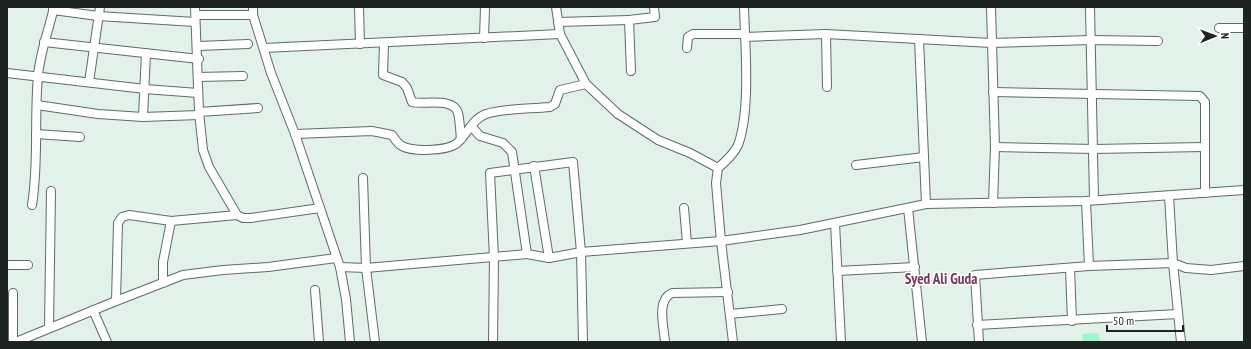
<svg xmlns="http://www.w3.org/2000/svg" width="1251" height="349" font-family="'PT Sans Narrow',sans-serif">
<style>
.green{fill:#a2f5cb}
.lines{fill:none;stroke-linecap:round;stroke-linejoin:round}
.street-casing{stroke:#5f6c65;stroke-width:10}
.street{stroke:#fff;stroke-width:8}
.labels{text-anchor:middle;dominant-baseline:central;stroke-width:3;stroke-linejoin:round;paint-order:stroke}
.neighbourhood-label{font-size:15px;font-weight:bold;fill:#743860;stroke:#fff}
</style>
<rect width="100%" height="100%" fill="#e2f1e9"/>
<path class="green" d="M 1098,333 L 1100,342 L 1083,342 L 1082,334 Z"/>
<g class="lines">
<g class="street-casing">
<g id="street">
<path d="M 195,7 L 199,112 L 203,150 L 209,167 L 237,215 L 243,218 L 251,218 L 320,208"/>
<path d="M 253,7 L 253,15 L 271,73 L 295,134 L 340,267 L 346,299 L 350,342"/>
<path d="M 359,7 L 360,44"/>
<path d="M 556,7 L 560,34 L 586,84 L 618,114 L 658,140 L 690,153 L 718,168"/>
<path d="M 991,7 L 995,147 L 993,203"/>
<path d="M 1090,7 L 1094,200"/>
<path d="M 53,10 L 98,16 L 195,22"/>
<path d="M 196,15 L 253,15"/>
<path d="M 558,22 L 629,20"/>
<path d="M 1219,28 L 1244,28"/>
<path d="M 826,34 L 827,87"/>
<path d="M 745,37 L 826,34 L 991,43 L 1091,40 L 1158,41"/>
<path d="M 484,38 L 485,7"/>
<path d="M 919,39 L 926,204"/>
<path d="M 44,42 L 199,59"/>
<path d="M 384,43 L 383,75 L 402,82 L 407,88 L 412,102 C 424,105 454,97 458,113 C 460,121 460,130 461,139"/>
<path d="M 198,46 L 248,44"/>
<path d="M 264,48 L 560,34"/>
<path d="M 687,48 L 688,37 L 693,34 L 745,34"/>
<path d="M 631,71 L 629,20 L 655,17 L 654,7"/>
<path d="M 7,73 L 145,89 L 198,93"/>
<path d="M 198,77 L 243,76"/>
<path d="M 89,82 L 100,7"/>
<path d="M 993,92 L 1200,96 L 1205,102 L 1205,193"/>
<path d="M 37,105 L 98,114 L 143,117 L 199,115"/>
<path d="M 199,112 L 258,108"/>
<path d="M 143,117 L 146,53"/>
<path d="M 471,126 L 480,136 L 503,143 L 512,152 L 527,254"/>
<path d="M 36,134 L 80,137"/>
<path d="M 295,134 L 372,131 L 392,135 C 395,139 398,144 402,146 C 413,152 445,151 456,144 C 467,135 472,119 486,114 C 505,108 529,109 550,107 L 555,104 L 560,90 L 586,84"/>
<path d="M 995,147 L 1094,149 L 1204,147"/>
<path d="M 856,165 L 924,157"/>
<path d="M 534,166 L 549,258"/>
<path d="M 363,178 L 366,268 L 375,342"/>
<path d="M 1169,196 L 1173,263 L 1181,342"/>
<path d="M 1086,201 L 1089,266"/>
<path d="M 32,205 C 39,162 34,119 38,76 C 40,52 49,30 54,7"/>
<path d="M 684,208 L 687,243"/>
<path d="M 908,208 L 922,342"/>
<path d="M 835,223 L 841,342"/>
<path d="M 7,265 L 28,265"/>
<path d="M 340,267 L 366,268 L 527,254 L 549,258 L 581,252 L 721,241 L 800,230 L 926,204 L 1086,201 L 1244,190"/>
<path d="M 1070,268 L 1072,321"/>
<path d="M 837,271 L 915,267"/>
<path d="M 163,283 L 163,262 L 171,221 L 237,215"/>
<path d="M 315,290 L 319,342"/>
<path d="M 116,301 L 118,223 L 122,217 L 129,215 L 171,221"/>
<path d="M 93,310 L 107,342"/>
<path d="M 730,314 L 782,309"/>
<path d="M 977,325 L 1178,314"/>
<path d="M 49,328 L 51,191"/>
<path d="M 13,342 L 13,293"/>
<path d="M 16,342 L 116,301 L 183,275 L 223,270 L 268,267 L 336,258"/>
<path d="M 493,342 L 494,258 L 490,173 L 573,162 L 581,252 L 583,342"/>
<path d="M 665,342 C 664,327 656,300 672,293 L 728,292"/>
<path d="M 733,342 L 721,241 L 716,183 L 718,168 C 726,161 734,154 738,145 C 751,110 745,45 744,7"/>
<path d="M 979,342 L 975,275 L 1089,266 L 1173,263 L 1186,268 L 1211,270 L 1244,266"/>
</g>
</g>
<use href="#street" class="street"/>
</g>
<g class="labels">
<g class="neighbourhood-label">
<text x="941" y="278">Syed Ali Guda</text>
</g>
</g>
<rect width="1251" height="349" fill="none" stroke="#1d2320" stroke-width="16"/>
<g transform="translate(1215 36) rotate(89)" stroke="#ffffff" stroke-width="3" paint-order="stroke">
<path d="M0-3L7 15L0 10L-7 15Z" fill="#1d2320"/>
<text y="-6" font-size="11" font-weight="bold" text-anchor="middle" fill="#1d2320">N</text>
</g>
<path d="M1107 325v6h76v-6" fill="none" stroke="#1d2320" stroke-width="2"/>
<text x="1113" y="325" font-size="12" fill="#1d2320" stroke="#ffffff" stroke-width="3" paint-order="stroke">50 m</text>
</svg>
